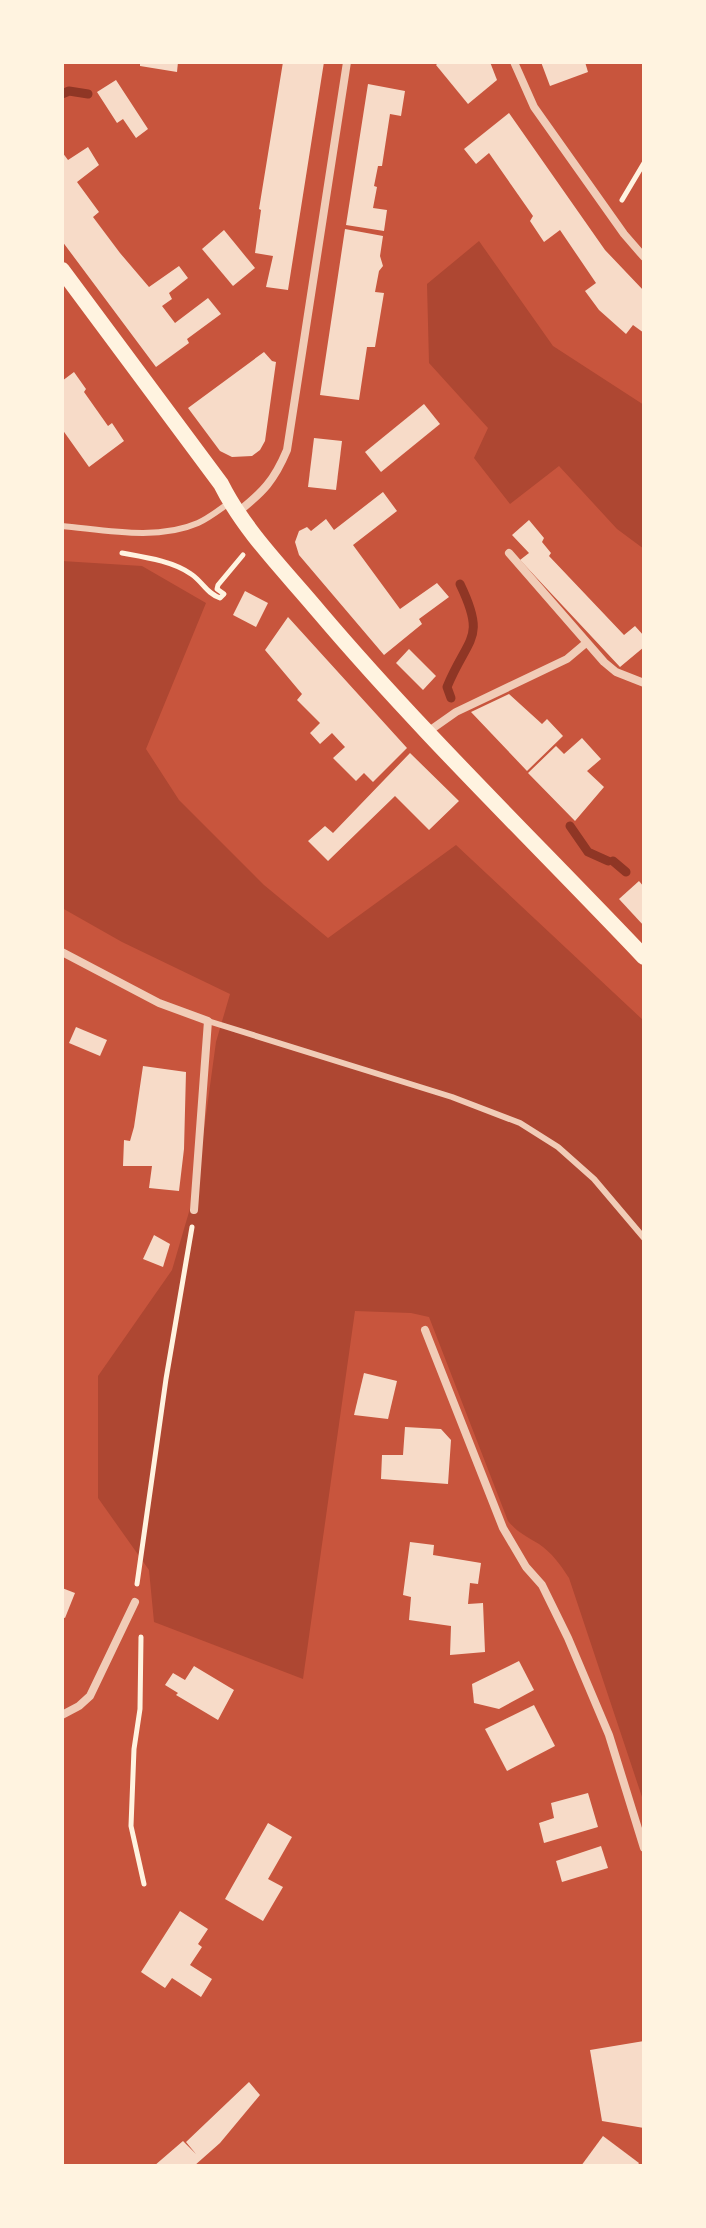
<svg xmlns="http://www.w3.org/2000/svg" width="706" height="2228" font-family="'PT Sans',sans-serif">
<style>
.green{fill:#ae4732}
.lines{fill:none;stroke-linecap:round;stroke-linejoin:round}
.stream{stroke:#8f3625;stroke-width:9}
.building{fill:#f7dbc8}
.path{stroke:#fff3e0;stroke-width:5}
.service{stroke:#f1ccb7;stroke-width:6}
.minor{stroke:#f1ccb7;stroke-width:8}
.secondary{stroke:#fff3e0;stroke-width:16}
</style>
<rect width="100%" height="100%" fill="#c8553d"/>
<g class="green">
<path d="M 479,241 L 553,346 L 644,405 L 644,549 L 617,529 L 559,466 L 510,504 L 474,458 L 488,428 L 429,363 L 427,284 Z"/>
<path d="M 62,561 L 142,566 L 206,603 L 146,749 L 179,800 L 264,885 L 328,938 L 456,845 L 644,1021 L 644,1803 L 569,1578 C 560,1564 552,1553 539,1544 C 526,1536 518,1533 508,1521 L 429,1317 L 411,1313 L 355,1311 L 303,1679 L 154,1622 L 149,1570 L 98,1498 L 98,1376 L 172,1270 L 196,1188 L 216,1042 L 230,994 L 122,942 L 62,908 Z"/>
</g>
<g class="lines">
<g class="stream">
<path d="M 62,94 L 69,91 L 88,94"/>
<path d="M 451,698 L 447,687 C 468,636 487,640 460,584"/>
<path d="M 570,826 L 588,852 L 608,861"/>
<path d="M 613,861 L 626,872"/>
</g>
</g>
<g class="building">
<path d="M 140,62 L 178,62 L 177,72 L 140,66 Z"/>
<path d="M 283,62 L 324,62 L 288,290 L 266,287 L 273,256 L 255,253 L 261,210 L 259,209 Z"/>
<path d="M 439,62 L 490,62 L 497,80 L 468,104 L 436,65 Z"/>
<path d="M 541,62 L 585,62 L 588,72 L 550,86 Z"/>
<path d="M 116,80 L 148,129 L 136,138 L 123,119 L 117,123 L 97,92 Z"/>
<path d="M 368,84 L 405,91 L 401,116 L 390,114 L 382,166 L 378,166 L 374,186 L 377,187 L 373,208 L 387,210 L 384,231 L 346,225 Z"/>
<path d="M 509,113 L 605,250 L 644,291 L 644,333 L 633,325 L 626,334 L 599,310 L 585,291 L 596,283 L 560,230 L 544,242 L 530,221 L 533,216 L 489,153 L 476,164 L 464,149 Z"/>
<path d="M 88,147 L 99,165 L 77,182 L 99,212 L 93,217 L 120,253 L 149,287 L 179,266 L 188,278 L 169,293 L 172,299 L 162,306 L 175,323 L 208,298 L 221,314 L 187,339 L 189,343 L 156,367 L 62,241 L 62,152 L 68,160 Z"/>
<path d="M 345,229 L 383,236 L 380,256 L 383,266 L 379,271 L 375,292 L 384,293 L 375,347 L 367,347 L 359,400 L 320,395 Z"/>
<path d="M 224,230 L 255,268 L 233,286 L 202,249 Z"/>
<path d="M 264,352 L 272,361 L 276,362 L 265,441 L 260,450 L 252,456 L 232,457 L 220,451 L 188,408 Z"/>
<path d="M 74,372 L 86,389 L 84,392 L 108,426 L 112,423 L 124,441 L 89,467 L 62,429 L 62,381 Z"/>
<path d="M 424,404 L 440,424 L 381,472 L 365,452 Z"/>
<path d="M 314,438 L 342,441 L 336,490 L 308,487 Z"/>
<path d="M 383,492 L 397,511 L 353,545 L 400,609 L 437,583 L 449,597 L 419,619 L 422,624 L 384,655 L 299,555 L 295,542 L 299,531 L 307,527 L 311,531 L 326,519 L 334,530 Z"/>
<path d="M 529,520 L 544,538 L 542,542 L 551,553 L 549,556 L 624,635 L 635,626 L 644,636 L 644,647 L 620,667 L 520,560 L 529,553 L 512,535 Z"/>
<path d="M 245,591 L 268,603 L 256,627 L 233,615 Z"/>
<path d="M 288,617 L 407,748 L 373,782 L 364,773 L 356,781 L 333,758 L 345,747 L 332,733 L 320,744 L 310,733 L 320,723 L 297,700 L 302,694 L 265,650 Z"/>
<path d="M 409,649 L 436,676 L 423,690 L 396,663 Z"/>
<path d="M 509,694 L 542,724 L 547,719 L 563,736 L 527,771 L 471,712 Z"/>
<path d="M 582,738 L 601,759 L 587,771 L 604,787 L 575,821 L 528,773 L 556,746 L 564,754 Z"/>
<path d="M 410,753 L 459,801 L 429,830 L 395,796 L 328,861 L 308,841 L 325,826 L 333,833 Z"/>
<path d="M 639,881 L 644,887 L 644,926 L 619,899 Z"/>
<path d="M 76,1027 L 107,1040 L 100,1056 L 69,1043 Z"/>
<path d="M 143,1066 L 186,1072 L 184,1149 L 179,1191 L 149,1188 L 152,1166 L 123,1166 L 124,1140 L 130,1141 L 134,1127 Z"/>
<path d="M 154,1235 L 170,1244 L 163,1267 L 143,1259 Z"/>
<path d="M 364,1373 L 397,1381 L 388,1419 L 354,1415 Z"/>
<path d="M 405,1427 L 441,1429 L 451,1440 L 448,1484 L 381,1479 L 382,1455 L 403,1455 Z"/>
<path d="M 410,1542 L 434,1545 L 433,1555 L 481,1563 L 478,1584 L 470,1583 L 468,1604 L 483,1603 L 485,1652 L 450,1655 L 451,1626 L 409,1620 L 411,1597 L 403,1595 Z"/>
<path d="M 62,1588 L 75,1593 L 65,1618 L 62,1617 Z"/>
<path d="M 519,1661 L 534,1690 L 499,1709 L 474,1703 L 472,1684 Z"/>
<path d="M 194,1666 L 234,1690 L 218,1720 L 176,1695 L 178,1693 L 165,1685 L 173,1673 L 185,1680 Z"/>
<path d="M 534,1705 L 555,1746 L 507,1771 L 485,1729 Z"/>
<path d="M 588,1793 L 598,1827 L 544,1843 L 539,1823 L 554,1818 L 551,1803 Z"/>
<path d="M 268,1823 L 292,1837 L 268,1879 L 283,1887 L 263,1921 L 225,1899 Z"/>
<path d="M 601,1846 L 608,1868 L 562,1882 L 556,1861 Z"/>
<path d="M 180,1911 L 208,1929 L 198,1944 L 202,1947 L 190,1965 L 212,1979 L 201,1997 L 172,1978 L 165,1988 L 141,1972 Z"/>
<path d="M 644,2041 L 644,2128 L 602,2121 L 590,2050 Z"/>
<path d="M 249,2082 L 260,2095 L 220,2143 L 194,2166 L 154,2166 L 183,2141 L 196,2154 L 186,2142 Z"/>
<path d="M 603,2136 L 639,2163 L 637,2166 L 581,2166 Z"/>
</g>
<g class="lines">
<g class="path">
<path d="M 622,200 L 644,163"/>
<path d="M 122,553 C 144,557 173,561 191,574 C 203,582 206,593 220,598 L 224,594 L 217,589 L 218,585 L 243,555"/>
<path d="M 137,1584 L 166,1379 L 192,1227"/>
<path d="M 141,1637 L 140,1709 L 134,1749 L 131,1826 L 144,1884"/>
</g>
<g class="service">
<path d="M 62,526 C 105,530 157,541 198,523 C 209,518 219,510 229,503"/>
<path d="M 208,1021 L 452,1097 L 520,1123 L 558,1147 L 594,1179 L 644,1238"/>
</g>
<g class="minor">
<path d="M 514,62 L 534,107 L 624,234 L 644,257"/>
<path d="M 238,512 C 263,492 274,481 287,450 L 347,62"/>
<path d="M 509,553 L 604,662 L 616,672 L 644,683"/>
<path d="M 429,731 L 456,712 L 567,659 L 586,643"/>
<path d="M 62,952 L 159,1003 L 208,1021 L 194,1210"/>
<path d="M 425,1330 L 503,1528 L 526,1567 L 542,1585 L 568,1638 L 609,1735 L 644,1848"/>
<path d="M 62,1715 L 79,1706 L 90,1696 L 135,1602"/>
</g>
<path class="secondary" d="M 62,270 L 221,484 C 245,532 286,572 320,613 C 422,733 536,843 644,957"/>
</g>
<rect width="706" height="2228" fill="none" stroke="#fff3e0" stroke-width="128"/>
</svg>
